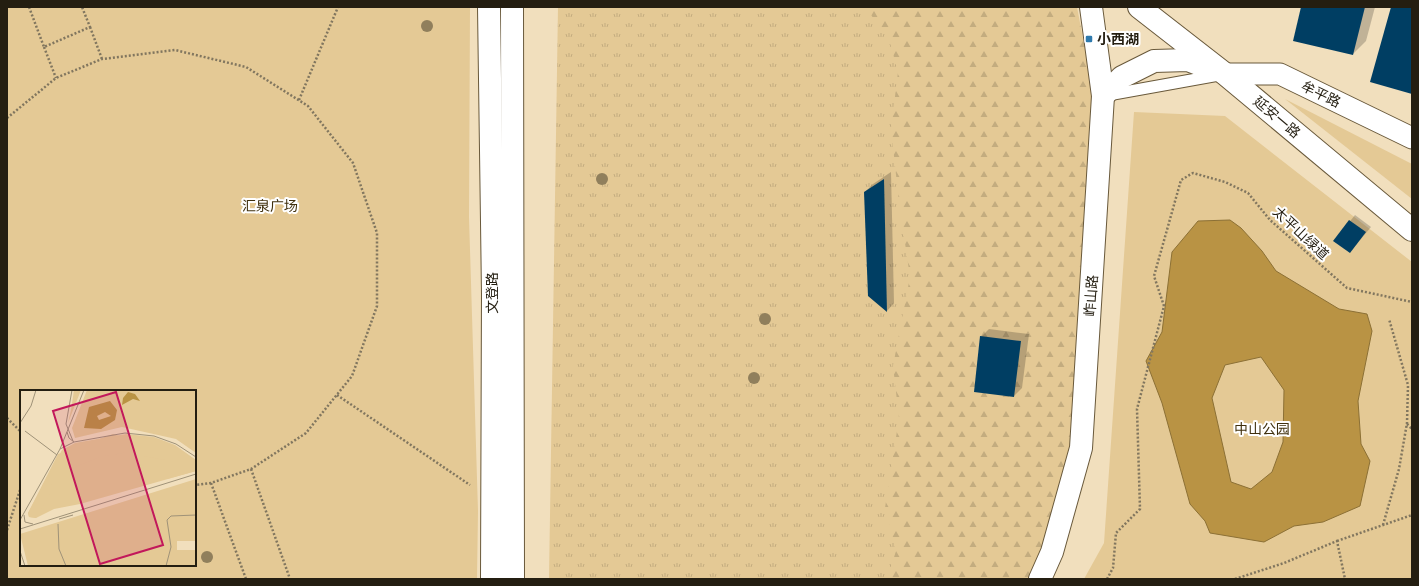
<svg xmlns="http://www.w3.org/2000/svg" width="1419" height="586" font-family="Helvetica,'Noto Sans SC',sans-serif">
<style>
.grass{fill:url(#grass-tufts)}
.forest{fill:url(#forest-firs)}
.park{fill:#e4c995;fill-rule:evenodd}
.water{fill:#b99344;stroke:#8c7035;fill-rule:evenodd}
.shadow{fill:#0003}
.building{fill:#003e63}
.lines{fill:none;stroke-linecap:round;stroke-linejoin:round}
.lane-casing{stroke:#69593b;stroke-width:13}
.street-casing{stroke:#69593b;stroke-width:23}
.secondary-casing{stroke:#69593b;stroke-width:24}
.primary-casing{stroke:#69593b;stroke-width:24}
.path{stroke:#81765f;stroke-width:2.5;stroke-dasharray:2 2;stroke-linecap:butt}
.lane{stroke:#fff;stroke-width:11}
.street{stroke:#fff;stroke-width:21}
.secondary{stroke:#fff;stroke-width:22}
.primary{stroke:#fff;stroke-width:22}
.tree{fill:#907f5c}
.poi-dot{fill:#2f7aad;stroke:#fff;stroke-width:1.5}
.labels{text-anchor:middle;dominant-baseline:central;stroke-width:4;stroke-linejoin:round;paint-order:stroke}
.poi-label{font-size:14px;font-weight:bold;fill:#241e11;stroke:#fff;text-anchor:start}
.street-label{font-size:14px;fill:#241e11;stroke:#fff}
.park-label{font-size:14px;fill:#40300d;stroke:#fff}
.inset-road{fill:none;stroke:#9f9278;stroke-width:1}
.view{fill:#c2185b;fill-opacity:0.15;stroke:#c2185b;stroke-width:2}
.inset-edge{fill:none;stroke:#241e11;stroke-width:2}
</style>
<defs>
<pattern id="grass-tufts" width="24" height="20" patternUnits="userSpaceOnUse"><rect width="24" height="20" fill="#e4c995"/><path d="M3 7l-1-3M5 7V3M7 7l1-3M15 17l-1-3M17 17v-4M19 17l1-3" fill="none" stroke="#c3ac7f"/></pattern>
<pattern id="forest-firs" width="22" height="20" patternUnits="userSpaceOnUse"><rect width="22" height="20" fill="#e4c995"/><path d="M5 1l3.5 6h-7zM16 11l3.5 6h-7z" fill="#c3ac7f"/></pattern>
</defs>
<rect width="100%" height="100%" fill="#f1dfbd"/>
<path class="grass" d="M 558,7 L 1077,7 L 1032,579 L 549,579 Z"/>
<path class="forest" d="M 865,7 L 1077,7 L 1095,102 L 1072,448 L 1041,559 L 1032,579 L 887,579 L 896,551 L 885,508 L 899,418 L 893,366 L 910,277 L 899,202 L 891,129 L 898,72 L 889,39 Z"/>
<g class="park">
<path d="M 7,7 L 470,7 L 469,217 L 478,511 L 477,579 L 7,579 ZM 21,391 L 195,391 L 195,565 L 21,565 Z"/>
<path d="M 1285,99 L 1412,164 L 1412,199 Z"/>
<path d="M 1134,112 L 1225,116 L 1412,262 L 1412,579 L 1084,579 L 1104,543 Z"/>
</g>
<path class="water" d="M 1230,220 L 1241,228 L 1262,251 L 1276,271 L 1339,309 L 1367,314 L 1372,331 L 1358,401 L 1361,444 L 1370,461 L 1360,506 L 1323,522 L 1294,526 L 1264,542 L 1210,533 L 1205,521 L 1190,504 L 1162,403 L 1146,361 L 1162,332 L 1172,252 L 1198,221 ZM 1261,357 L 1284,390 L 1283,442 L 1272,472 L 1251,489 L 1231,482 L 1212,398 L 1225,365 Z"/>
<g class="shadow">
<path d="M 1302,7 L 1375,7 L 1366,41 L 1353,54 Z"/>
<path d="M 891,172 L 894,303 L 887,311 L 865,192 L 873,184 Z"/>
<path d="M 1355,215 L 1371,227 L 1350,252 L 1335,240 Z"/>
<path d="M 989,329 L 1029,334 L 1022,388 L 1014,396 L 975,391 L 981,337 Z"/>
</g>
<g class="building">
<path d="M 1301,7 L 1365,7 L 1353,55 L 1293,41 Z"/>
<path d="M 1391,7 L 1412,7 L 1412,94 L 1370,82 Z"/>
<path d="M 884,179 L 887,312 L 868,296 L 864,192 Z"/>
<path d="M 1349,220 L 1366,232 L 1350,253 L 1333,241 Z"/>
<path d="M 980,336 L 1021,341 L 1014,397 L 974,392 Z"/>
</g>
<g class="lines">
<g class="lane-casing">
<path id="lane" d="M 1108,95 L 1219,75"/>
</g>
<g class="street-casing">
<path id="street" d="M 1225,74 L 1280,74 L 1412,138"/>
</g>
<g class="secondary-casing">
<g id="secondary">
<path d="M 1139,7 L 1225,74 L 1412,230"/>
<path d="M 1103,96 L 1122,77 L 1154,61 L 1188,60 L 1211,69"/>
<path d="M 1040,579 L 1052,552 L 1081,448 L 1103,96 L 1091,7"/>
</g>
</g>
<g class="primary-casing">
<g id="primary">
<path d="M 489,7 L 493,294 L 492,579"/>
<path d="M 512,7 L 513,579"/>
</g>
</g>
<g class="path">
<path d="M 29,7 L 44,47 L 90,27 L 82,7"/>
<path d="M 90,27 L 102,59"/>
<path d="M 44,47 L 56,78"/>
<path d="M 299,100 L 338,7"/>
<path d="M 7,118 L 56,78 L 102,59 L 175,50 L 246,67 L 308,106 L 353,163 L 377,233 L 377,306 L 352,376 L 306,433 L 251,469 L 211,483 L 195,485"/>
<path d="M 337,395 L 470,485"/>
<path d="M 7,418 L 21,432"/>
<path d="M 1407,424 L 1412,429"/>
<path d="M 251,469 L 290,579"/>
<path d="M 211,483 L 246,579"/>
<path d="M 1383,525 L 1399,469 L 1407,423 L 1408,385 L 1389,319"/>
<path d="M 7,530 L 21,487"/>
<path d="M 1337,541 L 1412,515"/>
<path d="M 1107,579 L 1113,568 L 1116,533 L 1140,509 L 1137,409 L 1164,306 L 1154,276 L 1181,180 L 1193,173 L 1225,182 L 1248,193 L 1270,220 L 1347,288 L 1412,302"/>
<path d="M 1235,579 L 1284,563 L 1337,541 L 1345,579"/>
</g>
<use href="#lane" class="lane"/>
<use href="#street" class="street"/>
<use href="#secondary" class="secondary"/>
<use href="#primary" class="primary"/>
</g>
<g class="tree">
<circle cx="427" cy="26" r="6"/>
<circle cx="602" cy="179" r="6"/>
<circle cx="765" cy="319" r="6"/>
<circle cx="754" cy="378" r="6"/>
<circle cx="207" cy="557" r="6"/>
</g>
<rect class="poi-dot" x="1085" y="35" width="8" height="8" rx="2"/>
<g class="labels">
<g class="poi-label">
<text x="1097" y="39">小西湖</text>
</g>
<g class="street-label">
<text transform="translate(1321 94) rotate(26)">牟平路</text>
<text transform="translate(1277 117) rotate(40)">延安一路</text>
<text transform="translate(1301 233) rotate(43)">太平山绿道</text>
<text transform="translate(492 293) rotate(-90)">文登路</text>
<text transform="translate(1091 296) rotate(-86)">岞山路</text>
</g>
<g class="park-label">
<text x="270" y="206">汇泉广场</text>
<text x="1262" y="429">中山公园</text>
</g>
</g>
<g transform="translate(20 390)">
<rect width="176" height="176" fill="#f1dfbd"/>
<path d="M 93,44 L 176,70 L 176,81 L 60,114 L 34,119 L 16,128 L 9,127 L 8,123 L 38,64 Z" fill="#e4c995"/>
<path d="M 106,44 L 134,47 L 155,55 L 176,70 L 176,81 L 147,89 L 135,77 L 144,76 L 147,73 L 145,70 L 123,66 L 119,60 L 80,67 L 55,77 L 44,90 L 39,86 L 32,93 L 29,106 L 16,128 L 9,127 L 8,123 L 42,60 L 55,53 Z" fill="#e4c995"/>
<path d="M 54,0 L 61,0 L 48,33 L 51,20 ZM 67,0 L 176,0 L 176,63 L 156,49 L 102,37 L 55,48 L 52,38 ZM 176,89 L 176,151 L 157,151 L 157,160 L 176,160 L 176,176 L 8,176 L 0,144 Z" fill="#e4c995"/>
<path d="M 108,2 L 115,4 L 120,11 L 113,9 L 102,15 L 103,8 ZM 90,11 L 97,20 L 95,30 L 81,39 L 64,38 L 69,17 ZM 85,22 L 91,26 L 79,30 L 77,26 Z" fill="#b99344" fill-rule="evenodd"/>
<path class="inset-road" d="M 52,0 L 46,34 L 53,51M 0,33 L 11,16 L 16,0M 5,41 L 37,65M 47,42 L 49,48 L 54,52M 40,59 L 54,52 L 105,43 L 134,46 L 156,54 L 176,67M 4,125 L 5,132 L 13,134M 39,129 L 53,125M 0,130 L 40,59 L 64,0M 38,134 L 39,159 L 46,176M 0,139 L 176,84M 0,161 L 5,176M 146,176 L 151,157 L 147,130 L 151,126 L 176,125"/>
<path class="view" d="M 96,2 L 143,155 L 80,174 L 33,21 Z"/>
<rect width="176" height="176" class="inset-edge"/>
</g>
<rect width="1419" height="586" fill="none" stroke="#241e11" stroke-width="16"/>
</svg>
